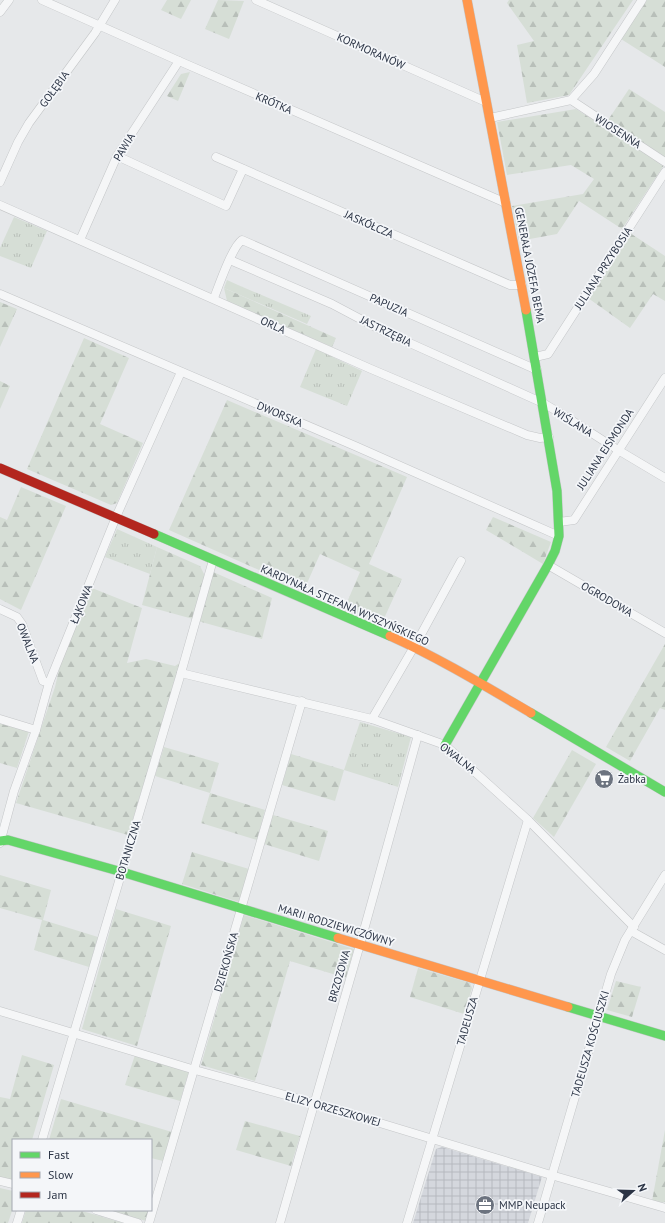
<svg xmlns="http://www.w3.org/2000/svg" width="665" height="1223" font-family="'PT Sans',sans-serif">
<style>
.industrial{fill:url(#industrial-grid)}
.grass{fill:url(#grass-tufts)}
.forest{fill:url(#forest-firs)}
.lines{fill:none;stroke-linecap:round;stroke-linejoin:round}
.street-casing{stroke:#c4c6c8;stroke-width:9}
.fast-casing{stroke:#c4c6c8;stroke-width:10}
.slow-casing{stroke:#c4c6c8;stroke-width:10}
.jam-casing{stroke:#c4c6c8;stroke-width:10}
.street{stroke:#f5f6f7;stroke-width:8}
.fast{stroke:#63d668;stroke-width:9}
.slow{stroke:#ff974d;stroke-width:9}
.jam{stroke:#b3261e;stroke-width:9}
.labels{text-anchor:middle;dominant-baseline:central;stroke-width:3.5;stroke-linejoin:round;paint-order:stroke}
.street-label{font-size:11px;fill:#2b3445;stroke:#f4f6f9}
.poi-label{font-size:11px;fill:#2b3445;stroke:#f4f6f9;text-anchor:start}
</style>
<defs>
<pattern id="industrial-grid" width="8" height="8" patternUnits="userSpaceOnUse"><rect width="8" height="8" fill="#d4d7dd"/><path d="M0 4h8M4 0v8" fill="none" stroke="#b6b9bf"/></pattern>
<pattern id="grass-tufts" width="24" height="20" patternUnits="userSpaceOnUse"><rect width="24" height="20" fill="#d6ded6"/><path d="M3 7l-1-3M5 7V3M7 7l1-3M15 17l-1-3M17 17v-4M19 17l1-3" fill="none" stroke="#b8bfb9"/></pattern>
<pattern id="forest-firs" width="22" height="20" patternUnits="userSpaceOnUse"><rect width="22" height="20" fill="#d6ded6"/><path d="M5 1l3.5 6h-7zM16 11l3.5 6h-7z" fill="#b8bfb9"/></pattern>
</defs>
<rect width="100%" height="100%" fill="#e6e8ea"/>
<path class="industrial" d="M 442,1147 L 542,1177 L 528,1223 L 413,1223 L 436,1149 Z"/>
<g class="grass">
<path d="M 14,217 L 47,231 L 31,268 L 0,256 L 0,248 Z"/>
<path d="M 227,280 L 238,285 L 311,316 L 307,324 L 224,288 Z"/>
<path d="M 316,349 L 362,371 L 347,406 L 300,387 Z"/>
<path d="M 117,529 L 157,547 L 150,574 L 105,557 Z"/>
<path d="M 360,722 L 411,737 L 398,787 L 344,770 Z"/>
</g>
<g class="forest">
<path d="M 167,0 L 191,0 L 181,19 L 161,10 Z"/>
<path d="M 218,0 L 244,1 L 229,39 L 205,29 Z"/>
<path d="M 509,0 L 633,0 L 569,95 L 527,103 L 517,45 L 534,41 L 507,3 Z"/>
<path d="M 647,0 L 665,0 L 665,67 L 621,39 Z"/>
<path d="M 190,72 L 178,101 L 167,96 L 181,74 Z"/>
<path d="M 629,89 L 665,112 L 665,157 L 608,120 Z"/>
<path d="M 576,109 L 664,165 L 622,229 L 579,201 L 557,234 L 519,241 L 512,206 L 583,194 L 594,179 L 571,165 L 507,175 L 497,122 Z"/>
<path d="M 630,233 L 665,256 L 665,301 L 653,294 L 630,328 L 588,298 Z"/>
<path d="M 224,288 L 336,338 L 332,347 L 227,301 Z"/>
<path d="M 0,302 L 17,309 L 0,347 Z"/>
<path d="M 84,338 L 129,358 L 100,424 L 143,443 L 117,503 L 111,505 L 27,469 Z"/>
<path d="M 0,381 L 10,386 L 0,409 Z"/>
<path d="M 227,400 L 407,477 L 369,564 L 402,579 L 382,623 L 345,607 L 360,572 L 320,554 L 304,590 L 169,530 Z"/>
<path d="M 21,487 L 66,506 L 21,610 L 0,599 L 0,517 L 7,520 Z"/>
<path d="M 493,517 L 551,542 L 543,564 L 486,530 Z"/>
<path d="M 157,547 L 200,566 L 205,576 L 193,619 L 142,605 Z"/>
<path d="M 211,571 L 272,598 L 262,639 L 198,621 Z"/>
<path d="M 92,588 L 142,608 L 127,663 L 146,659 L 175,666 L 181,662 L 128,835 L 16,803 L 55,687 L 61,661 Z"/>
<path d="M 665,644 L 665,710 L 660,708 L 630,761 L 606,747 Z"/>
<path d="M 0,723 L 29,731 L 17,768 L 0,763 Z"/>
<path d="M 164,747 L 219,763 L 210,793 L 265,810 L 257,840 L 201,823 L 210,793 L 155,776 Z"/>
<path d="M 572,750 L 596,764 L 554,837 L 533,818 Z"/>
<path d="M 291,754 L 344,770 L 335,801 L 282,785 Z"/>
<path d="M 273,815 L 328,831 L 319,861 L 264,844 Z"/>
<path d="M 192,852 L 249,869 L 239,902 L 182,884 Z"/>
<path d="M 0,875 L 51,890 L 43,920 L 98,937 L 89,967 L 34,950 L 42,920 L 0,908 Z"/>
<path d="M 116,909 L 171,926 L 137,1046 L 82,1029 Z"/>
<path d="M 244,915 L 354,949 L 346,978 L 290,961 L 255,1081 L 201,1065 Z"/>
<path d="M 418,968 L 470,983 L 472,988 L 464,1014 L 410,997 Z"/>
<path d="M 616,981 L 641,987 L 632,1017 L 607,1010 Z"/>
<path d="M 22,1055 L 54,1065 L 32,1140 L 13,1140 L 13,1181 L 0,1177 L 0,1097 L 10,1099 Z"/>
<path d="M 135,1055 L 189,1071 L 180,1101 L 125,1085 Z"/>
<path d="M 61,1099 L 172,1132 L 163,1161 L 151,1158 L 151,1140 L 49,1140 Z"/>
<path d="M 245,1121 L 300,1136 L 291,1166 L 236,1150 Z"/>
<path d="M 665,1130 L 665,1202 L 660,1203 L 652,1201 Z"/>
<path d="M 0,1188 L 13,1191 L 13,1208 L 8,1223 L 0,1223 Z"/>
<path d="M 26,1210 L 79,1210 L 123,1223 L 22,1223 Z"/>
<path d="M 109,1210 L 149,1210 L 146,1221 Z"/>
</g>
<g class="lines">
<g class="street-casing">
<g id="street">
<path d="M 42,0 L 179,61 L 506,203"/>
<path d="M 256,0 L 486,102"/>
<path d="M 0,12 L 9,0"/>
<path d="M 571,100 L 665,162"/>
<path d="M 490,118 L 571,100 L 594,74 L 642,0"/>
<path d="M 117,156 L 226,206 L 243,169"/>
<path d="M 216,157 L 510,285 L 522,285"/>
<path d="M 0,182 L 18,142 L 29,123 L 95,33 L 115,0"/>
<path d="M 0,205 L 371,369 L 527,435 L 540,438 L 549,437"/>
<path d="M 80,240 L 117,156 L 179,61"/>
<path d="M 230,260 L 332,304 L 383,331 L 543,403 L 565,416 L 618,450 L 665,478"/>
<path d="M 0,294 L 355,446 L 559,536"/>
<path d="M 214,298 C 219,285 232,247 242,240 L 537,370"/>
<path d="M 535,357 L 548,354 L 665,172"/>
<path d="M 559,522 L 574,520 L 665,378"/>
<path d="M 548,565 L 665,633"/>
<path d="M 0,609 L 17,617 L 22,624 L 43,681 L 49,683"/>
<path d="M 181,673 L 372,719 L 445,745 L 528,820 L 634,927"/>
<path d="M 0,719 L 36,730"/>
<path d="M 372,719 L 418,640 L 461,561"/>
<path d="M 0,843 L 14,791 L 36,730 L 49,683 L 116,517 L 181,372"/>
<path d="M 631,931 L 665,950"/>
<path d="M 0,1011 L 195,1070 L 314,1103 L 551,1175 L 665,1208"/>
<path d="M 42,1140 L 181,673 L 213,560"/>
<path d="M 0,1181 L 13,1184"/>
<path d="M 96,1210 L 138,1223"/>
<path d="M 17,1223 L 21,1210"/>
<path d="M 149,1223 L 302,701"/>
<path d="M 280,1223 L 359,948 L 418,735"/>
<path d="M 407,1223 L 528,820"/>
<path d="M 538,1223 L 611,974 L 625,940 L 665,875"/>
</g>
</g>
<g class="fast-casing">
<g id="fast">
<path d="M 154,534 L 390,636"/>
<path d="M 531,713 L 665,792"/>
<path d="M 445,745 L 548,565 L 555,551 L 559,536 L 557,491 L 526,310"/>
<path d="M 0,841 L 8,840 L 122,872 L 338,938"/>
<path d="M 568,1007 L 665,1036"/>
</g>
</g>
<g class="slow-casing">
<g id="slow">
<path d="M 467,0 L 526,310"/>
<path d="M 390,636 C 439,658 485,686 531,713"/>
<path d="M 338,938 L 568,1007"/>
</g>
</g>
<g class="jam-casing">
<path id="jam" d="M 0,468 L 154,534"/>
</g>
<use href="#street" class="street"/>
<use href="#fast" class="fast"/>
<use href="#slow" class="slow"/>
<use href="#jam" class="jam"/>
</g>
<defs>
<g id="supermarket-disc" transform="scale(1)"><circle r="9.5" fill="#6c737f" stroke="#f4f6f9"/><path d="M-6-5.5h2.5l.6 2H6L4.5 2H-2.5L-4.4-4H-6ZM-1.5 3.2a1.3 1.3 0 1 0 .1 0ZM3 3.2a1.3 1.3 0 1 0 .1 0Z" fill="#fff"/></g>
<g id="office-disc" transform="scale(1)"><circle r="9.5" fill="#6c737f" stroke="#f4f6f9"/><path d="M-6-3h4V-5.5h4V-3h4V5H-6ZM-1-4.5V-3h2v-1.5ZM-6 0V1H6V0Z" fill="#fff"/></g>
</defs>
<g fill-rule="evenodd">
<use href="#supermarket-disc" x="604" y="779"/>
<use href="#office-disc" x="485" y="1205"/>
</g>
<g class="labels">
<g class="street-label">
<text transform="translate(371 51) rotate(24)">KORMORANÓW</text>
<text transform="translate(54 89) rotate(-54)">GOŁĘBIA</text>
<text transform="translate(274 103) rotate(23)">KRÓTKA</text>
<text transform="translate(618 131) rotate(33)">WIOSENNA</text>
<text transform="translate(124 147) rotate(-59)">PAWIA</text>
<text transform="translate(369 224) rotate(24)">JASKÓŁCZA</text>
<text transform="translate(530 265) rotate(79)">GENERAŁA JÓZEFA BEMA</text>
<text transform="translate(603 268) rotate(-57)">JULIANA PRZYBOSIA</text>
<text transform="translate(389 305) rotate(24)">PAPUZIA</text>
<text transform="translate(273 325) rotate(24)">ORLA</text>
<text transform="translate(386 331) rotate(26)">JASTRZĘBIA</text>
<text transform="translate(280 414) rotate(23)">DWORSKA</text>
<text transform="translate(573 422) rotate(32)">WIŚLANA</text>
<text transform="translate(605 449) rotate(-57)">JULIANA EJSMONDA</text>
<text transform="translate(607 599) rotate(30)">OGRODOWA</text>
<text transform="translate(81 604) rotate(-68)">ŁĄKOWA</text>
<text transform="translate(345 605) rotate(24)">KARDYNAŁA STEFANA WYSZYŃSKIEGO</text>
<text transform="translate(28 643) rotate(68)">OWALNA</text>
<text transform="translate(458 758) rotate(38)">OWALNA</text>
<text transform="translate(128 850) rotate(-73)">BOTANICZNA</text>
<text transform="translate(336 925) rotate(17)">MARII RODZIEWICZÓWNY</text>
<text transform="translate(226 962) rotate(-74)">DZIEKOŃSKA</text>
<text transform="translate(339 976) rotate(-74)">BRZOZOWA</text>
<text transform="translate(467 1021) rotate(-74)">TADEUSZA</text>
<text transform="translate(590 1044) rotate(-74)">TADEUSZA KOŚCIUSZKI</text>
<text transform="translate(333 1109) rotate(16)">ELIZY ORZESZKOWEJ</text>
</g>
<g class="poi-label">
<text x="618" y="779">Żabka</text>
<text x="499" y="1205">MMP Neupack</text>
</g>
</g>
<rect x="12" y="1139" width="140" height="72" fill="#f4f6f9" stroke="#a4a8b1"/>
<rect x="20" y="1152" width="20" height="6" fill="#63d668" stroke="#a4a8b1"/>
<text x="48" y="1159" font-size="12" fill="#2b3445">Fast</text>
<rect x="20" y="1172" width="20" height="6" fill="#ff974d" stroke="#a4a8b1"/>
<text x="48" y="1179" font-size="12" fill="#2b3445">Slow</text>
<rect x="20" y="1192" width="20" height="6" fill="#b3261e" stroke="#a4a8b1"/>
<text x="48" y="1199" font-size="12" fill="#2b3445">Jam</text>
<g transform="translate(633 1191) rotate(70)" stroke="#f4f6f9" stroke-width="3" paint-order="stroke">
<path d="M0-3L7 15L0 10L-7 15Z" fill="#2b3445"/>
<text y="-6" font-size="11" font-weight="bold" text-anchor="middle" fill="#2b3445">N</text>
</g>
</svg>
